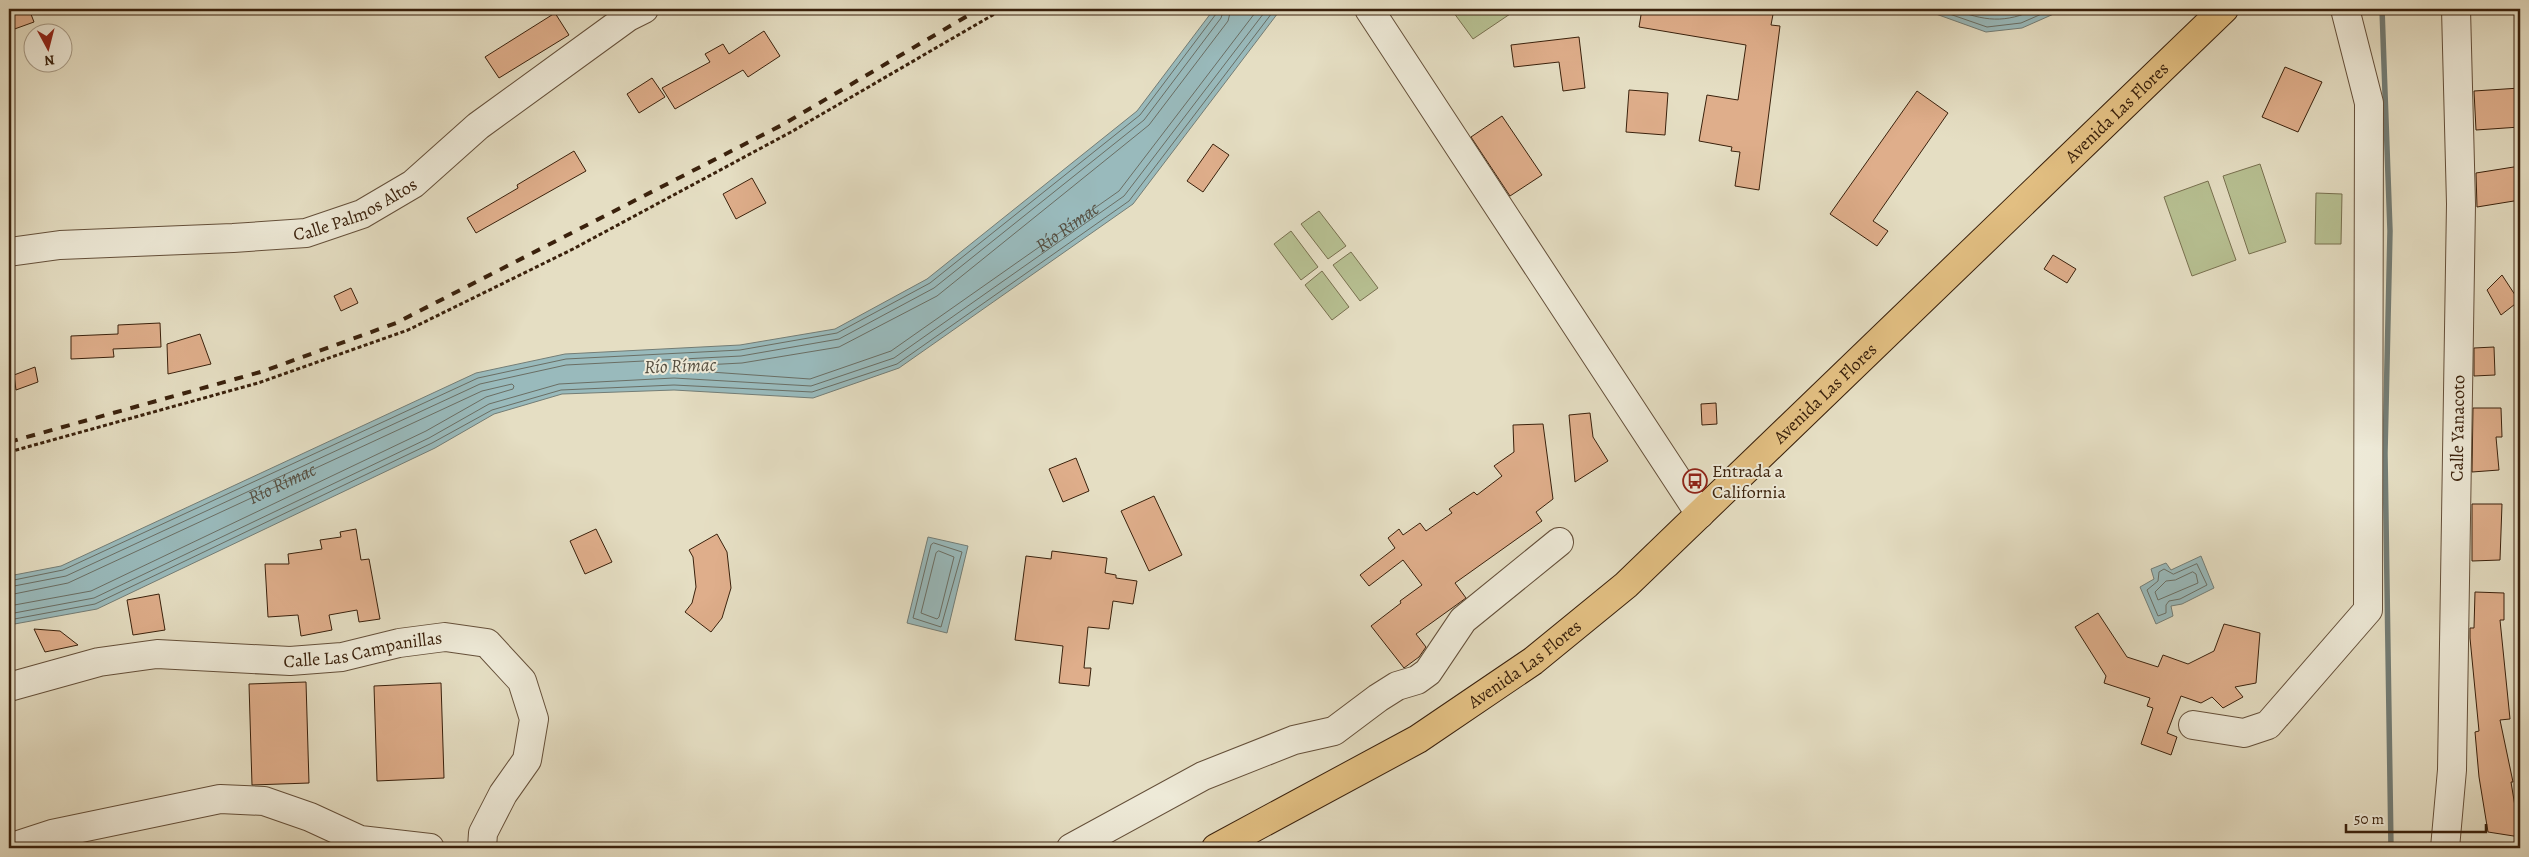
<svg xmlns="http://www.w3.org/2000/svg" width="2529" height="857" font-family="Alegreya,serif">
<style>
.green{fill:#b7c092;stroke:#78704f}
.water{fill:#99babc;stroke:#737d76}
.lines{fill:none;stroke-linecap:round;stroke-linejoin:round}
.shore{stroke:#6a6e64;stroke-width:1}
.stream{stroke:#737d76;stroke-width:5.5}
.building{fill:#dfae8b;stroke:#3a210c}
.minor-casing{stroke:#65503a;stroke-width:30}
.highway-casing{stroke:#3a210c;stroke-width:30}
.path{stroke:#3a210c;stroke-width:3;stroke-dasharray:4 2.5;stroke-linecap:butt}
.minor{stroke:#eeead8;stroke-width:28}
.highway{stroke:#e2bf82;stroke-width:28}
.rail{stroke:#3a210c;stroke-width:4;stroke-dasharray:9 9;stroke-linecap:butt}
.labels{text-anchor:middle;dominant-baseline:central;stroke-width:4;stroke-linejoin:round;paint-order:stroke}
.street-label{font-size:18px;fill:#3a210c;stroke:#eeead8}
.poi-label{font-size:18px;fill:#3a210c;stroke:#eeead8;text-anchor:start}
.water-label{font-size:19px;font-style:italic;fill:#564f41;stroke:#eeead8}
</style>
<rect width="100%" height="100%" fill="#e5dec3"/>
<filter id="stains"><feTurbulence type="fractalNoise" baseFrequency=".004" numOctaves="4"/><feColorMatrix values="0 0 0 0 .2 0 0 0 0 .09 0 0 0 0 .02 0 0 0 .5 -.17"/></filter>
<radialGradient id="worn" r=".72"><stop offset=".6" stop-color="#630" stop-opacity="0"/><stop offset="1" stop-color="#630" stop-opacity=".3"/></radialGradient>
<g class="green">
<path d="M 1451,9 L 1511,9 L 1513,12 L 1473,39 Z"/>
<path d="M 2260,164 L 2286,242 L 2249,254 L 2223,176 Z"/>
<path d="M 2208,181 L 2236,260 L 2192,276 L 2164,197 Z"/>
<path d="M 2316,193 L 2342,194 L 2341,244 L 2315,244 Z"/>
<path d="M 1319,211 L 1346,246 L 1328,259 L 1301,224 Z"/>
<path d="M 1291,231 L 1318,267 L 1301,280 L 1274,244 Z"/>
<path d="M 1351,252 L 1378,288 L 1360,301 L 1333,265 Z"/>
<path d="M 1322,271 L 1349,307 L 1332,320 L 1305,285 Z"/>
</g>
<g class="water">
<path d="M 1214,9 L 1281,9 L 1133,204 L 899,368 L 813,398 L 674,390 L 562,394 L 494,414 L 435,448 L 97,609 L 9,625 L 9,576 L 61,566 L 476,373 L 565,354 L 740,345 L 835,329 L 927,279 L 1137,111 Z"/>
<path d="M 1922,9 L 2065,9 L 2022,28 L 1986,32 Z"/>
<path d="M 928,537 L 968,546 L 947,633 L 907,623 Z"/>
<path d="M 2201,556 L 2214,588 L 2182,604 L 2171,606 L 2173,616 L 2156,624 L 2140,587 L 2154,579 L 2151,569 L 2166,563 L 2171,570 Z"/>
</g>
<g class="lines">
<g class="shore">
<path id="s1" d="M 1231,9 L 1228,21 L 1149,125 L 937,296 L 839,347 L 742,363 L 684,366 L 682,370 L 810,379 L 891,351 L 1119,191 L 1258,9"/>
<path d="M 1935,9 L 1987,27 L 2021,23 L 2053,9"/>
<path d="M 1952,9 C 1986,21 2003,24 2037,9"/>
<path d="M 934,543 L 962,552 L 941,627 L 913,618 L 931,545 Z"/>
<path d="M 939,551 L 954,557 L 939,617 L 937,619 L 921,613 L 936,553 Z"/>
<path d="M 2197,564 L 2207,585 L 2180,599 L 2169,601 L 2166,605 L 2166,613 L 2158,616 L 2147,590 L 2158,581 L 2159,572 L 2164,569 L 2173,574 Z"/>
<path d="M 2193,572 L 2196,574 L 2198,583 L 2158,600 L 2155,592 L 2166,581 L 2175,580 Z"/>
<path d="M 9,581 L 63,570 L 478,378 L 566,359 L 740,350 L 837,333 L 930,283 L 1140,115 L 1216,14 L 1217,9"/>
<path d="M 9,587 L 66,576 L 480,384 L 566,365 L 741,356 L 839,339 L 934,288 L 1144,120 L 1221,18 L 1224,9"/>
<path id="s2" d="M 9,595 L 68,583 L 482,391 L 512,384 L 514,386 L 513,389 L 486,397 L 426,431 L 91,591 L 9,606"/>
<path d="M 9,614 L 94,598 L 429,438 L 489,404 L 559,384 L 674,378 L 811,386 L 894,358 L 1124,196 L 1267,9"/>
<path d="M 9,620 L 95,604 L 432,443 L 492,410 L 561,390 L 674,385 L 812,392 L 897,364 L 1129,201 L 1275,9"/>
</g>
<path class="stream" d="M 2382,9 L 2390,231 L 2385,453 L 2391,848"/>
</g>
<g class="building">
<path d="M 9,9 L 29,9 L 34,22 L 9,31 Z"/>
<path d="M 1642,9 L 1774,9 L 1771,25 L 1780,26 L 1759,190 L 1735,186 L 1740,152 L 1731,151 L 1732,147 L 1699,141 L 1707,95 L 1738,100 L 1746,45 L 1639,27 Z"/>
<path d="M 555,13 L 569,35 L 499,78 L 485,57 Z"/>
<path d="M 764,31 L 780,56 L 748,77 L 743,70 L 675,109 L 662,88 L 710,62 L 705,54 L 723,44 L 729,54 Z"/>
<path d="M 1579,37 L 1585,88 L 1563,91 L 1559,62 L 1514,67 L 1511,45 Z"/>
<path d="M 2285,67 L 2322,82 L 2298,132 L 2262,117 Z"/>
<path d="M 652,78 L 665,97 L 639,113 L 627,94 Z"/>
<path d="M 2520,88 L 2520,127 L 2476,130 L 2474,91 Z"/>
<path d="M 1629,90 L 1668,93 L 1665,135 L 1626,132 Z"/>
<path d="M 1917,91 L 1948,113 L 1873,221 L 1888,231 L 1877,246 L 1830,214 Z"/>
<path d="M 1502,116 L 1542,175 L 1510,196 L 1471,137 Z"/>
<path d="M 1213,144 L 1229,155 L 1203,192 L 1187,181 Z"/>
<path d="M 574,151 L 586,171 L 476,233 L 467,218 L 518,188 L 517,185 Z"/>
<path d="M 2520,166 L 2520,200 L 2477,207 L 2476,173 Z"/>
<path d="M 752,178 L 766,203 L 736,219 L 723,194 Z"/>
<path d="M 2053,255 L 2076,269 L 2067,283 L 2044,269 Z"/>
<path d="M 2502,275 L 2519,301 L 2501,315 L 2487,290 Z"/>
<path d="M 351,288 L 358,303 L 341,311 L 334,296 Z"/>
<path d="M 160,323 L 161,347 L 113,349 L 114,357 L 71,359 L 71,336 L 118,334 L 118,325 Z"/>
<path d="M 200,334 L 211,364 L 168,374 L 167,344 Z"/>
<path d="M 2494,347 L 2495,375 L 2474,376 L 2474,348 Z"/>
<path d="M 35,367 L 38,382 L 16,390 L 14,375 Z"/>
<path d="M 1716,403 L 1717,424 L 1702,425 L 1701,404 Z"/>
<path d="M 2473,408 L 2501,408 L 2502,437 L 2496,437 L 2499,470 L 2472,472 Z"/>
<path d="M 1590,413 L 1593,437 L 1608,461 L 1575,482 L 1569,415 Z"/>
<path d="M 1543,424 L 1553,499 L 1536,512 L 1542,521 L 1455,583 L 1466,598 L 1416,634 L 1426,647 L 1419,657 L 1404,668 L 1371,626 L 1401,603 L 1400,601 L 1422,585 L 1403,560 L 1369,586 L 1360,575 L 1395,548 L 1388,538 L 1399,529 L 1403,535 L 1420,523 L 1426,531 L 1452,513 L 1449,509 L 1474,492 L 1477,495 L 1502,476 L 1494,466 L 1514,452 L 1513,425 Z"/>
<path d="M 1076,458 L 1089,491 L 1063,502 L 1049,469 Z"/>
<path d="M 1154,496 L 1182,555 L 1149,571 L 1121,511 Z"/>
<path d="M 2472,504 L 2502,504 L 2500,560 L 2472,561 Z"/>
<path d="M 356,529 L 361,560 L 369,559 L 380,619 L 359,622 L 357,610 L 329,615 L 332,630 L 301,636 L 298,615 L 268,617 L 265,564 L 289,564 L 288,554 L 322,549 L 320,540 L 341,537 L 340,532 Z"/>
<path d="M 596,529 L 612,562 L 585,574 L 570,541 Z"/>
<path d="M 717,534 L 727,552 L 731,588 L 722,618 L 711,632 L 685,612 L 692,603 L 696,587 L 693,557 L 689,550 Z"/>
<path d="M 1052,551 L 1107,558 L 1105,573 L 1116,575 L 1116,578 L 1137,581 L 1133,604 L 1113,601 L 1109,629 L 1088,627 L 1084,668 L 1091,668 L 1089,686 L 1059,683 L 1063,646 L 1015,640 L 1026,556 L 1051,559 Z"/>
<path d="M 2475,592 L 2504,593 L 2504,620 L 2500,620 L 2510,719 L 2500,720 L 2513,782 L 2511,782 L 2520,837 L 2488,832 L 2479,777 L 2475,732 L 2479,731 L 2470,638 L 2470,628 L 2474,628 Z"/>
<path d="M 159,594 L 165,630 L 133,635 L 127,600 Z"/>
<path d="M 2098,613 L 2127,657 L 2158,667 L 2163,655 L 2188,664 L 2214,651 L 2224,624 L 2260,633 L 2256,683 L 2235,687 L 2243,697 L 2223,708 L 2212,697 L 2201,703 L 2181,696 L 2167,733 L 2177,737 L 2171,755 L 2141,744 L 2153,708 L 2147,706 L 2150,698 L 2104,683 L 2106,676 L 2075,627 Z"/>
<path d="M 34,629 L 60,631 L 78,645 L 45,652 Z"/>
<path d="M 306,682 L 309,783 L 252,785 L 249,684 Z"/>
<path d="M 441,683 L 444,778 L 377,781 L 374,686 Z"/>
</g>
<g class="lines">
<g class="minor-casing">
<g id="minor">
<path d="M 1369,9 L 1700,514"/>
<path id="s3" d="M 9,252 L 60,245 L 233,238 L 306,233 L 362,214 L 413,184 L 478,126 L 628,17 L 644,9"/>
<path id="s4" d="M 9,687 L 99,662 L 157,654 L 290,661 L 342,657 L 399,643 L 445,637 L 487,643 L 522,681 L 534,719 L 527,760 L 503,794 L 483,833 L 482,848"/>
<path d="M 2193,725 L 2244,733 L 2268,725 L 2368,610 L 2369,103 L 2345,9"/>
<path d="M 9,848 L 52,834 L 220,799 L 264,801 L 310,817 L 360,840 L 430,848"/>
<path d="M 1071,848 L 1203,776 L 1294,740 L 1334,731 L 1378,698 L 1397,686 L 1417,680 L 1428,672 L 1463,620 L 1559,542"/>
<path id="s5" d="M 2445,848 L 2452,770 L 2461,204 L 2456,9"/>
</g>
</g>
<g class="highway-casing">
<g id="highway">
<path id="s6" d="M 1216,848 L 1418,739 L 1533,661 L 1626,585 L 2224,9"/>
</g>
</g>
<path class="path" d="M 9,452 L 258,383 L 408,330 L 573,249 L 791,132 L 1003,9"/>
<use href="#minor" class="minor"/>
<use href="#highway" class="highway"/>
<path class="rail" d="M 9,442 L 264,371 L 396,323 L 782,125 L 979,9"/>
</g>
<defs>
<g id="bus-ring" transform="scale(1.25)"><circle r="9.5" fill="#eeead8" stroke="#8f2418" stroke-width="1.5"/><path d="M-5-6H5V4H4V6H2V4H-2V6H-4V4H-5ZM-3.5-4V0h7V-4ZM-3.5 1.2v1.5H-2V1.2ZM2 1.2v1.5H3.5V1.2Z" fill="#8f2418"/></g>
</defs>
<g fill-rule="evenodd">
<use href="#bus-ring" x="1695" y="481"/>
</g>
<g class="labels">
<g class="street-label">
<text stroke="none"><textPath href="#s6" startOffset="1170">Avenida Las Flores</textPath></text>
<text stroke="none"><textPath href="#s3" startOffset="352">Calle Palmos Altos</textPath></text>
<text stroke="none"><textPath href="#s6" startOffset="765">Avenida Las Flores</textPath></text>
<text stroke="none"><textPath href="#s5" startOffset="420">Calle Yanacoto</textPath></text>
<text stroke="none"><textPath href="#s4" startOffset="359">Calle Las Campanillas</textPath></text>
<text stroke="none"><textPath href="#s6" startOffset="360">Avenida Las Flores</textPath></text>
</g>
<g class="poi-label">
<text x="1712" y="471">Entrada a<tspan x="1712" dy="21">California</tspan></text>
</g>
<g class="water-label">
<text stroke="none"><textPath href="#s1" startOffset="1116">Río Rímac</textPath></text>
<text transform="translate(680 366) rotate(-2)">Río Rímac</text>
<text stroke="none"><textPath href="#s2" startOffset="296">Río Rímac</textPath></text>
</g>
</g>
<rect width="2529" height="857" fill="none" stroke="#e5dec3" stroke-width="30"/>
<rect x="10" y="10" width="2509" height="837" fill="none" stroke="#3a210c" stroke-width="2.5"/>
<rect x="15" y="15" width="2499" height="827" fill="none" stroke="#3a210c"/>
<g transform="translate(48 48) rotate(173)"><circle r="24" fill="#eeead8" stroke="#a69a86"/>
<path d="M0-4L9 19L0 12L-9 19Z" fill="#8f2418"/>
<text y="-8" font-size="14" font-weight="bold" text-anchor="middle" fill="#3a210c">N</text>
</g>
<path d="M2346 824v8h140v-8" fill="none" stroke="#3a210c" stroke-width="2.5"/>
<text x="2354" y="824" font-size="15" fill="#3a210c" stroke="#eeead8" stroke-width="4" paint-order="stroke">50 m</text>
<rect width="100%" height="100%" filter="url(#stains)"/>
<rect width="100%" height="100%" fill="url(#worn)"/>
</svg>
